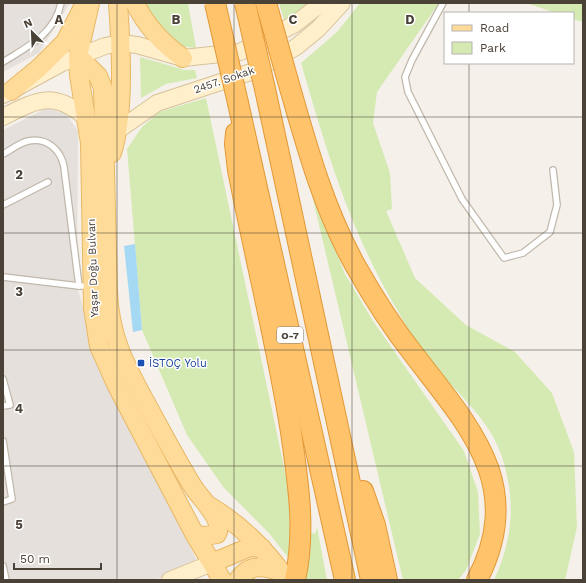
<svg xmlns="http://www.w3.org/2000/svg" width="586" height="583" font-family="'Work Sans',sans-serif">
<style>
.industrial{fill:#e5e0db}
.green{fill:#d5eab2}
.water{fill:#a5d9f3}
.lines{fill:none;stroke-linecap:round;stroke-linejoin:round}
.lane-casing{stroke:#c1b8ac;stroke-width:8}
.secondary-casing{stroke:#d7c299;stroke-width:18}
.primary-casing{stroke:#e8b865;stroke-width:20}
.highway-casing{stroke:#e39836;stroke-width:22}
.lane{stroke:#fff;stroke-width:5.5}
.secondary{stroke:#ffefca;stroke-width:16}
.primary{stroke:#ffdb99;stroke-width:18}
.highway{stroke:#ffc46b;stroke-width:20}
.highway-bridge-casing{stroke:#e39836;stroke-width:22;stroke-linecap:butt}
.highway-bridge{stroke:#ffc46b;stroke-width:20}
.grid{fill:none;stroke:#4a4137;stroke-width:1;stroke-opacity:0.55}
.transit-dot{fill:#1a4fb4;stroke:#fff;stroke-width:1.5}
.labels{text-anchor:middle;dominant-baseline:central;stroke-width:3;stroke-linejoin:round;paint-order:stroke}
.shield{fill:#fff;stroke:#807a73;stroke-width:1}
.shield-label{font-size:10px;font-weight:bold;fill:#4a4137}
.street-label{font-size:11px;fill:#4a4137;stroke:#fff}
.transit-label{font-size:11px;fill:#164399;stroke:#fff;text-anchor:start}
.grid-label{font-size:13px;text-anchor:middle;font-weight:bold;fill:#4a4137;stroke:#fff;stroke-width:3;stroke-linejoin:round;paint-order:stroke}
</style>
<rect width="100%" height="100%" fill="#f5f1ea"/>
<g class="industrial">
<path d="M 3,3 L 70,3 L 39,53 L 3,72 Z"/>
<path d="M 47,108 L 66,114 L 78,131 L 77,286 L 95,350 L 198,563 L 155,580 L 3,580 L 3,130 Z"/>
</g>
<g class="green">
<path d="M 142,3 L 188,3 L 196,48 L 171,45 Z"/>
<path d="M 279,3 L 313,3 L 285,23 Z"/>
<path d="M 360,3 L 439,3 L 377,92 L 373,123 L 390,173 L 392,209 L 386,211 L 415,278 L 466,325 L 515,352 L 552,393 L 574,452 L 577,527 L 565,580 L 494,580 C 513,538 516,501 502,457 C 488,413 446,385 420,349 C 412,338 406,325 399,313 C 350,232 327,152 301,63 L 337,32 Z"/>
<path d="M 526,3 L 583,3 L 583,22 L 573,19 L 573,13 L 556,13 Z"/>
<path d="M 140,57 L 185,70 L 195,70 L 197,78 L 166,84 L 141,98 Z"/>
<path d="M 206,98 L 291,500 L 289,525 L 315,534 L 317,527 L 327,580 L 302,580 L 294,565 L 268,532 L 224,488 L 187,435 L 142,330 L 127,149 L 142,127 L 159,112 Z"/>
<path d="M 311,191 L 345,274 L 373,321 L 464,451 L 478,492 L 480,534 L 466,570 L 458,580 L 403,580 Z"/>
</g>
<path class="water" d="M 135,244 L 142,330 L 133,332 L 124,246 Z"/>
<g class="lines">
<g class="lane-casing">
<g id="lane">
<path d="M 443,3 L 412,60 L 405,77 L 408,92 L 462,199 L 504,258 L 523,253 L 550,232 L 557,205 L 553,170"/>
<path d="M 3,62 C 27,47 55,34 61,3"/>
<path d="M 3,154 C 11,150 19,143 28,141 C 47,137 61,150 64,167 L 79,286 L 91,286"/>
<path d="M 3,205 L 48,182"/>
<path d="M 3,277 L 79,286"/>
<path d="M 3,379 L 10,405 L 3,406"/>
<path d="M 3,441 L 12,499 L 3,502"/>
<path d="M 3,566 L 6,580"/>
</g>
</g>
<g class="secondary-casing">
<g id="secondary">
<path d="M 3,95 L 62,63 L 105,46 L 121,43 L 137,45 L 183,58 L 240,52 L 295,24 L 322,3"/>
<path d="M 3,117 C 37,100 53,90 85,117"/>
<path d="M 117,131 L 157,103 L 254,71 L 296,47 L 318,29 L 342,3"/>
<path d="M 170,580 L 212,563"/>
</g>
</g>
<g class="primary-casing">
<g id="primary">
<path d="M 90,3 L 78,56 L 79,75 L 90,143 L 93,308 L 99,346 L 116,384 L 195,535 L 222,580"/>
<path d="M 135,3 C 146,26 162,43 183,58"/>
<path d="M 78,56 L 98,76 L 103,88 L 108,292 C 110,342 129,371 152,414 C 165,438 178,462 192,485 C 199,498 225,519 217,534 L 205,536 L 195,535"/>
<path d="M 11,91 L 39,68 L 65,42 L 82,9"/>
<path d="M 112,153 C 125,112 121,46 118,3"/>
<path d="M 211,507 C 242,526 267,551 287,580"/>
<path d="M 212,563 L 250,547 L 262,548"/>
<path d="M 238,580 C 249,563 264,566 281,572"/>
</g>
</g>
<g class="highway-casing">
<g id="highway">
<path d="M 288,81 C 306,144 323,207 355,265 C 373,297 392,327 415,356 C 470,428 526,486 477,580"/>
<path d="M 265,89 L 371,580"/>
<path d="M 238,103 L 345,580"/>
<path d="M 236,133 L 235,144 L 238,170 C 255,258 277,344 291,432 C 298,482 306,530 295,580"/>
<path d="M 363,491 L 375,525 L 387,580"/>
</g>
</g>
<use href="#lane" class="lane"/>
<use href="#secondary" class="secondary"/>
<use href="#primary" class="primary"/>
<use href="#highway" class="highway"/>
<g class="highway-bridge-casing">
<g id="highway-bridge">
<path d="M 215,3 L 238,103"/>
<path d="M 245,3 L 265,89"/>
<path d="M 266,3 L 288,81"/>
</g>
</g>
<use href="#highway-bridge" class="highway-bridge"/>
</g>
<path class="grid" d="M 117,3 L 117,580M 234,3 L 234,580M 352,3 L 352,580M 469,3 L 469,13M 469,63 L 469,580M 3,117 L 583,117M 3,233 L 583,233M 3,350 L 583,350M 3,466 L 583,466"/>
<rect class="transit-dot" x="137" y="359" width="8" height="8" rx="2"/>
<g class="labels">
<rect class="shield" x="277" y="327" width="26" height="16" rx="3"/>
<g class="shield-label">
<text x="290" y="335">O-7</text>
</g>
<g class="street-label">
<text transform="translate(224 80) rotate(-19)">2457. Sokak</text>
<text transform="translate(93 268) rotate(-92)">Yaşar Doğu Bulvarı</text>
</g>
<g class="transit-label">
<text x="149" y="363">İSTOÇ Yolu</text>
</g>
</g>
<g class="grid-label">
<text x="59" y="24">A</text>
<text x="176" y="24">B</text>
<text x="293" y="24">C</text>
<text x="410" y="24">D</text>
<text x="19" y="179">2</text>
<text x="19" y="296">3</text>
<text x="19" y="413">4</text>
<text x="19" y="529">5</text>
</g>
<rect width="586" height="583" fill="none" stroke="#4a4137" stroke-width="8"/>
<rect x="444" y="12" width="130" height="52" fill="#ffffff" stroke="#b7b3af"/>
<rect x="452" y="25" width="20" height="6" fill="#ffdb99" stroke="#b7b3af"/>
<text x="480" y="32" font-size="12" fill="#4a4137">Road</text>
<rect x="452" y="42" width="20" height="12" fill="#d5eab2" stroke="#b7b3af"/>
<text x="480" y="52" font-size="12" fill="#4a4137">Park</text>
<g transform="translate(32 32) rotate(336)" stroke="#ffffff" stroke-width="3" paint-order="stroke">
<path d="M0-3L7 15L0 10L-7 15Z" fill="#4a4137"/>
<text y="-6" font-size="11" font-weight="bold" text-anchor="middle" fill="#4a4137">N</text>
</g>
<path d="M14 563v6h87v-6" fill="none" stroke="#4a4137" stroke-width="2"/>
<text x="20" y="563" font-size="12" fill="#4a4137" stroke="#ffffff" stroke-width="3" paint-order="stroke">50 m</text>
</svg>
